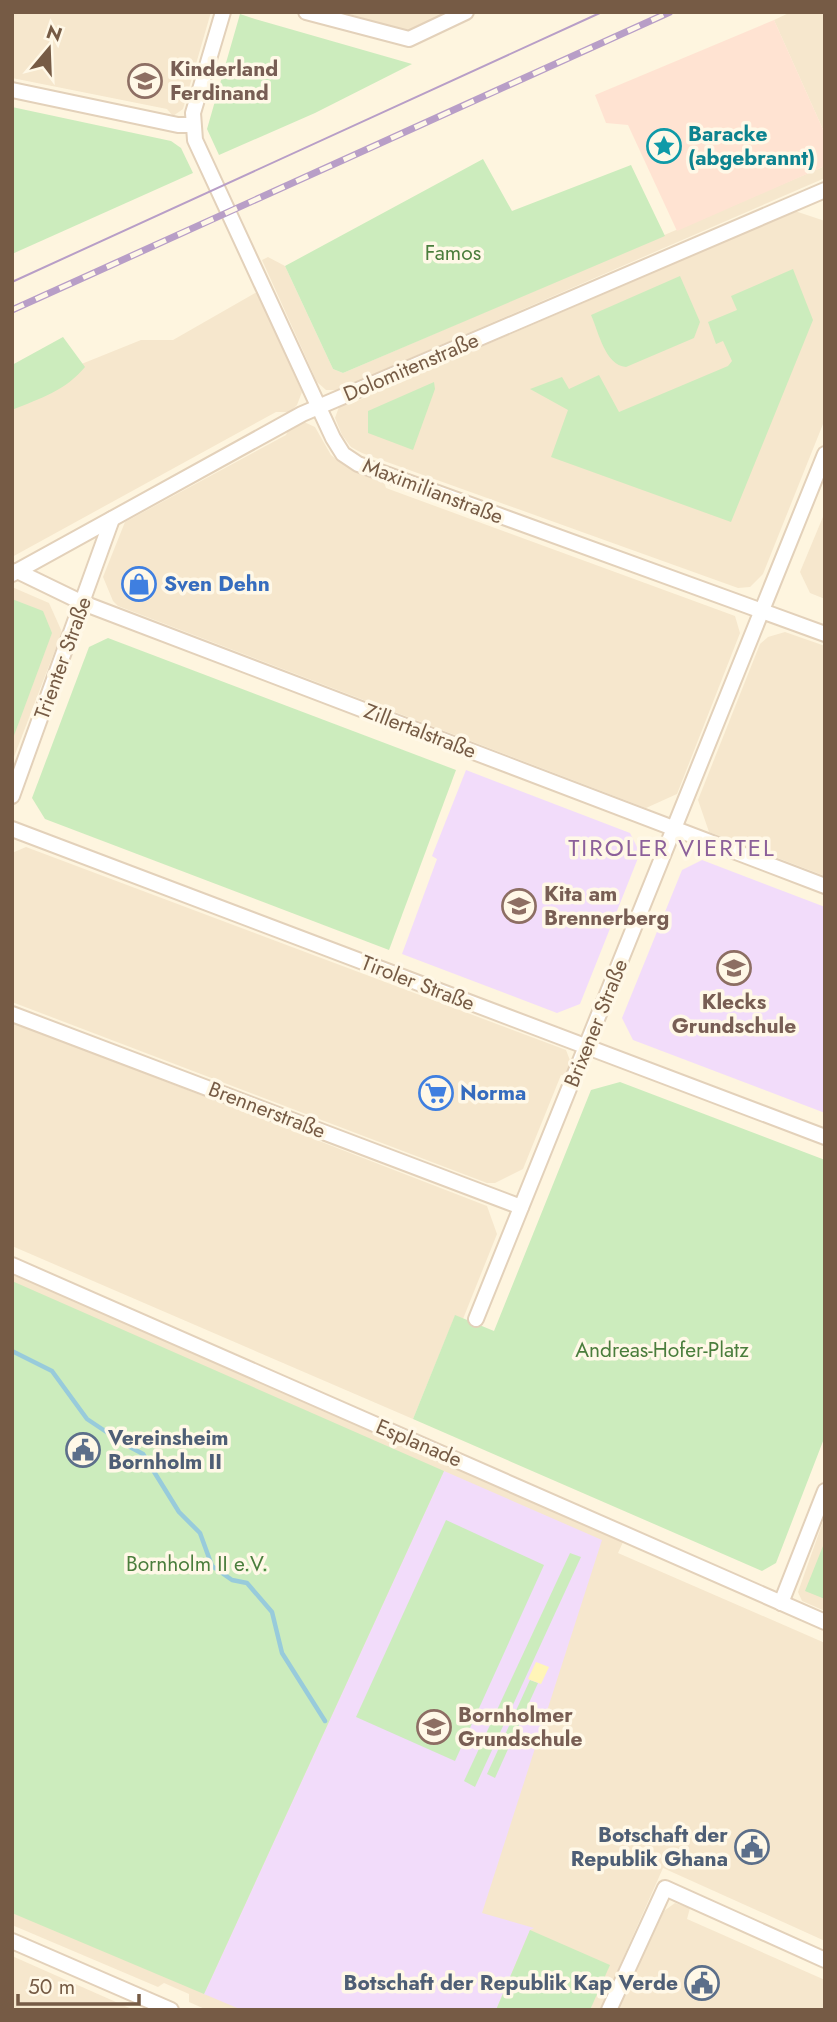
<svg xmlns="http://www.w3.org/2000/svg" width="837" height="2022" font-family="Jost,sans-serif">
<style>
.residential{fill:#f6e7cd}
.commercial{fill:#ffe3d2}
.education{fill:#f2dcfa}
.green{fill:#ccecbd}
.sand{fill:#fff5b8}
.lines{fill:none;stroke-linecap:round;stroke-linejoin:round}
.stream{stroke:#98cbdb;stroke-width:4.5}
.street-casing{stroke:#e3d1ba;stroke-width:18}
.street{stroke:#fff;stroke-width:14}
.tram{stroke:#b89ec7;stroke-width:2}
.rail-casing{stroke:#b89ec7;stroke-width:7}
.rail{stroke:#fff8e7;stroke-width:4.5;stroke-dasharray:13;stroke-linecap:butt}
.labels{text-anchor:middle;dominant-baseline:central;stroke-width:7;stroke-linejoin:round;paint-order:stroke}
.education-label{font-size:21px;font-weight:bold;fill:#785e54;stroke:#fff8e7;text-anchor:start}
.culture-label{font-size:21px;font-weight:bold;fill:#0d838f;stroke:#fff8e7;text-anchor:start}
.park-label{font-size:21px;fill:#4a7d3c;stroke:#fff8e7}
.street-label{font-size:21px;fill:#765b45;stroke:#fff8e7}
.shop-label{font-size:21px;font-weight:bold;fill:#366cbe;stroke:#fff8e7;text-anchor:start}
.service-label{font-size:21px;font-weight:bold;fill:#4e5e75;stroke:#fff8e7;text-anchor:end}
.quarter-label{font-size:24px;letter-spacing:2px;fill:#8c609a;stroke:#fff8e7}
</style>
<rect width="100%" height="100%" fill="#fef5df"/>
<g class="residential">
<path d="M 12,12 L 211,12 L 183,109 L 173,116 L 167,109 L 12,78 Z"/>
<path d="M 341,12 L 447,12 L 417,27 L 414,34 L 386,30 L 387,25 L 376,22 L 374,27 L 368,25 L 368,20 L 349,14 L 347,19 L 340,17 Z"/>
<path d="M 791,12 L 825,12 L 825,134 L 774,20 Z"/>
<path d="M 825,166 L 825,178 L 337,390 L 326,390 L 317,382 L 262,260 L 268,257 L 285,266 L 333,369 L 343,373 Z"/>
<path d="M 795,211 L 825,221 L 825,419 L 763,574 L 750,587 L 738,588 L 362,453 L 351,447 L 342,435 L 335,418 L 339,407 L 347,400 L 350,404 Z"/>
<path d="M 257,292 L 302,392 L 297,405 L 290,412 L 276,412 L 12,557 L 12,392 L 141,340 L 173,340 Z"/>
<path d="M 304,422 L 315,427 L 331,455 L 344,465 L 384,482 L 386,488 L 735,616 L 740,633 L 677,794 L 646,808 L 118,606 L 113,601 L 103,577 L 125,522 L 286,435 L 289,428 Z"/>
<path d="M 825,512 L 825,599 L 810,593 L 800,572 Z"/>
<path d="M 12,587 L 49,603 L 62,632 L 12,762 Z"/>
<path d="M 785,632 L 825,646 L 825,876 L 709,832 L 698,800 L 760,644 L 768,637 Z"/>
<path d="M 26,847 L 566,1050 L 571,1063 L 565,1076 L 561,1075 L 523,1169 L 495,1183 L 487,1183 L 12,1002 L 12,853 Z"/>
<path d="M 12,1022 L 487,1206 L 497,1234 L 463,1319 L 455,1316 L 413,1419 L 12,1246 Z"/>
<path d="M 12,1273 L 624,1540 L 618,1553 L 825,1643 L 825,1941 L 663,1868 L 600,2010 L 207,2010 L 189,2002 L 189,1994 L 164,1983 L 158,1987 L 12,1925 Z"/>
<path d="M 825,1516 L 825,1611 L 802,1601 L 798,1592 Z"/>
<path d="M 675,1903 L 690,1908 L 687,1919 L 825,1980 L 825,2010 L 618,2010 L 664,1911 Z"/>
<path d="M 12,1956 L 134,2010 L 12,2010 Z"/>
</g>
<path class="commercial" d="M 774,20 L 825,134 L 825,166 L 677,231 L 628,125 L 606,123 L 595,95 Z"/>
<g class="education">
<path d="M 466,770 L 630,833 L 640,853 L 580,1004 L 557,1013 L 402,954 L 437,859 L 432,856 Z"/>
<path d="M 702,860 L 825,907 L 825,1113 L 633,1040 L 622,1018 L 682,870 Z"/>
<path d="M 444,1471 L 602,1540 L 482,1913 L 534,1928 L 530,1930 L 496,2010 L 242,2010 L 204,1994 Z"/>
</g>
<g class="green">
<path d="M 240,14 L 255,19 L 412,64 L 315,113 L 219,155 L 207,129 Z"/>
<path d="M 12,107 L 171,141 L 181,148 L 193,173 L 12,254 Z"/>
<path d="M 483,159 L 512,211 L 631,165 L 665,236 L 343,373 L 333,369 L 285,266 Z"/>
<path d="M 793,269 L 813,320 L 731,522 L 551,457 L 568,410 L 530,389 L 562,377 L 569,389 L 599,375 L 619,412 L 728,366 L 732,361 L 723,341 L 716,344 L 708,322 L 737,310 L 731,296 Z"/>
<path d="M 680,276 L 700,322 L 694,338 L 626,367 C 605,365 599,333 591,315 Z"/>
<path d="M 63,337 L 85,367 C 65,391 41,398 12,410 L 12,365 Z"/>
<path d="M 434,382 L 435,389 L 413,450 L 368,433 L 368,411 Z"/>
<path d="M 12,599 L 43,611 L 52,633 L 12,741 Z"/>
<path d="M 108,638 L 456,770 L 389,950 L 45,819 L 32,798 L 89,647 Z"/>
<path d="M 620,1082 L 825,1160 L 825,1436 L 776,1563 L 762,1571 L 413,1419 L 455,1315 L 494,1331 L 591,1090 Z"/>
<path d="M 12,1281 L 444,1471 L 204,1994 L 12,1913 Z"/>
<path d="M 446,1520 L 544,1565 L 455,1761 L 356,1717 Z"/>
<path d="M 825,1541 L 825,1599 L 805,1591 Z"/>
<path d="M 570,1553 L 581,1557 L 475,1787 L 464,1781 Z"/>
<path d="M 530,1680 L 538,1683 L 495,1778 L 487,1774 Z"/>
<path d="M 530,1930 L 610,1965 L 590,2010 L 496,2010 Z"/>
</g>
<path class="sand" d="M 536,1662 L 549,1667 L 541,1684 L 528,1679 Z"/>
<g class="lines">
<g class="stream">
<path d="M 12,1351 L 52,1371 L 87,1419 L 123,1443"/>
<path d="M 130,1447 L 143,1454 L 179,1512 L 200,1533 L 212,1566 L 232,1580 L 247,1583 L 272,1612 L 282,1653 L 325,1721"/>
</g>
<g class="street-casing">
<g id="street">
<path d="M 223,12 L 193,113 L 195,140 L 333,438 L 343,454 L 358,464 L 825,634"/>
<path d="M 306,12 L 409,39 L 466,12"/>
<path d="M 12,90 L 178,125 L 193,125"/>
<path d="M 17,571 L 83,603 L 825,886"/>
<path d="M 12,574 L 302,414 L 825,190"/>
<path d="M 12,796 L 112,519"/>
<path d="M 12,829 L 825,1137"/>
<path d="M 12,1014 L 521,1207"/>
<path d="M 12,1265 L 825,1622"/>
<path d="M 476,1319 L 825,454"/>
<path d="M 781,1603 L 825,1491"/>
<path d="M 12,1941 L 171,2010"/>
<path d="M 609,2010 L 665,1888 L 825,1960"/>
</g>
</g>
<use href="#street" class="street"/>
<path class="tram" d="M 12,282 L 602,12"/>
<g class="rail-casing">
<path id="rail" d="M 12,310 L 670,12"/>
</g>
<use href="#rail" class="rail"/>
</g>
<defs>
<g id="school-ring" transform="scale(1.75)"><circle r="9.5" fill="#fff8e7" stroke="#8d6e63" stroke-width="1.5"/><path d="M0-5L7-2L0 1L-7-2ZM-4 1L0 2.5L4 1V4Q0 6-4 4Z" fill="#8d6e63"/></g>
<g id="sight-ring" transform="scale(1.75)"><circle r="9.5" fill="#fff8e7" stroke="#0f9aa8" stroke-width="1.5"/><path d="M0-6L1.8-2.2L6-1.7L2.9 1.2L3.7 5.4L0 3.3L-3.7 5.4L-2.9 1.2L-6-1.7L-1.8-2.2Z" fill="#0f9aa8"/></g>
<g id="shop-ring" transform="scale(1.75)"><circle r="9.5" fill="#fff8e7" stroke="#3f7fe0" stroke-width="1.5"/><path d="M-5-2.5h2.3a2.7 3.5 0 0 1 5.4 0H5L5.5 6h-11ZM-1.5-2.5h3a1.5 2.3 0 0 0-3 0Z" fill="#3f7fe0"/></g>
<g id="supermarket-ring" transform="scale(1.75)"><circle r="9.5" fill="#fff8e7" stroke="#3f7fe0" stroke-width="1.5"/><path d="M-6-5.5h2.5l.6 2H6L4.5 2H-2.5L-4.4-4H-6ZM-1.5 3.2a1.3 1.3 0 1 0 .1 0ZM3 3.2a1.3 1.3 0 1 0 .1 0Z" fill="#3f7fe0"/></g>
<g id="civic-ring" transform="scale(1.75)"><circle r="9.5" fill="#fff8e7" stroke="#5c6f8a" stroke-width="1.5"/><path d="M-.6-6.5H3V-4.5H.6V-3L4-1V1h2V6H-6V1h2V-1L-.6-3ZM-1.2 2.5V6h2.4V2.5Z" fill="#5c6f8a"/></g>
</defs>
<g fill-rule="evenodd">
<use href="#school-ring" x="145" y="81"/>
<use href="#sight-ring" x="664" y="146"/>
<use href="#shop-ring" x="139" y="584"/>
<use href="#school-ring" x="519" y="906"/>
<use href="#school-ring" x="734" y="968"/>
<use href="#supermarket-ring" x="436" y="1093"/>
<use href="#civic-ring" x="83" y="1450"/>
<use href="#school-ring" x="434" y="1727"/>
<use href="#civic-ring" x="752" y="1847"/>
<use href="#civic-ring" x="702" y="1983"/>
</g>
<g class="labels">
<g class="education-label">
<text x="170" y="69">Kinderland<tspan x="170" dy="24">Ferdinand</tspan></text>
<text x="544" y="894">Kita am<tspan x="544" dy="24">Brennerberg</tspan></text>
<text x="734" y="1002" text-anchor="middle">Klecks<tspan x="734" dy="24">Grundschule</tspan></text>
<text x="458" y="1715">Bornholmer<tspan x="458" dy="24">Grundschule</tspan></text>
</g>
<g class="culture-label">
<text x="688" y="134">Baracke<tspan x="688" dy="24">(abgebrannt)</tspan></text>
</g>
<g class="park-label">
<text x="453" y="253">Famos</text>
<text x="662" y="1350">Andreas-Hofer-Platz</text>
<text x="197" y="1564">Bornholm II e.V.</text>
</g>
<g class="street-label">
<text transform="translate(411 367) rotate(-23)">Dolomitenstraße</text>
<text transform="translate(433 491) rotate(21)">Maximilianstraße</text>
<text transform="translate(63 658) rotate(-70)">Trienter Straße</text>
<text transform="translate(420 731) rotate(21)">Zillertalstraße</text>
<text transform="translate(418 983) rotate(21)">Tiroler Straße</text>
<text transform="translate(596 1023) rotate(-68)">Brixener Straße</text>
<text transform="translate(267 1110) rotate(21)">Brennerstraße</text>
<text transform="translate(419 1443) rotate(23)">Esplanade</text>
</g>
<g class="shop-label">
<text x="164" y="584">Sven Dehn</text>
<text x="460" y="1093">Norma</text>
</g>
<g class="service-label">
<text x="108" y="1438" text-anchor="start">Vereinsheim<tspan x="108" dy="24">Bornholm II</tspan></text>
<text x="728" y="1835">Botschaft der<tspan x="728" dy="24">Republik Ghana</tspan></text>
<text x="678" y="1983">Botschaft der Republik Kap Verde</text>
</g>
<g class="quarter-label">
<text x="672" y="847">TIROLER VIERTEL</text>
</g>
</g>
<rect width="837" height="2022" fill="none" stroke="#765b45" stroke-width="28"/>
<g transform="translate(49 49) rotate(19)" stroke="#fff8e7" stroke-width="5" paint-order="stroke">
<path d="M0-5L12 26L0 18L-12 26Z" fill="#765b45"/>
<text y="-10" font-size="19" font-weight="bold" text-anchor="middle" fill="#765b45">N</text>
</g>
<path d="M18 1994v10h121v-10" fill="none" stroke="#765b45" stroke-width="3.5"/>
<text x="28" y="1994" font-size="21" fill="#765b45" stroke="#fff8e7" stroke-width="5" paint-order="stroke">50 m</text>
</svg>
